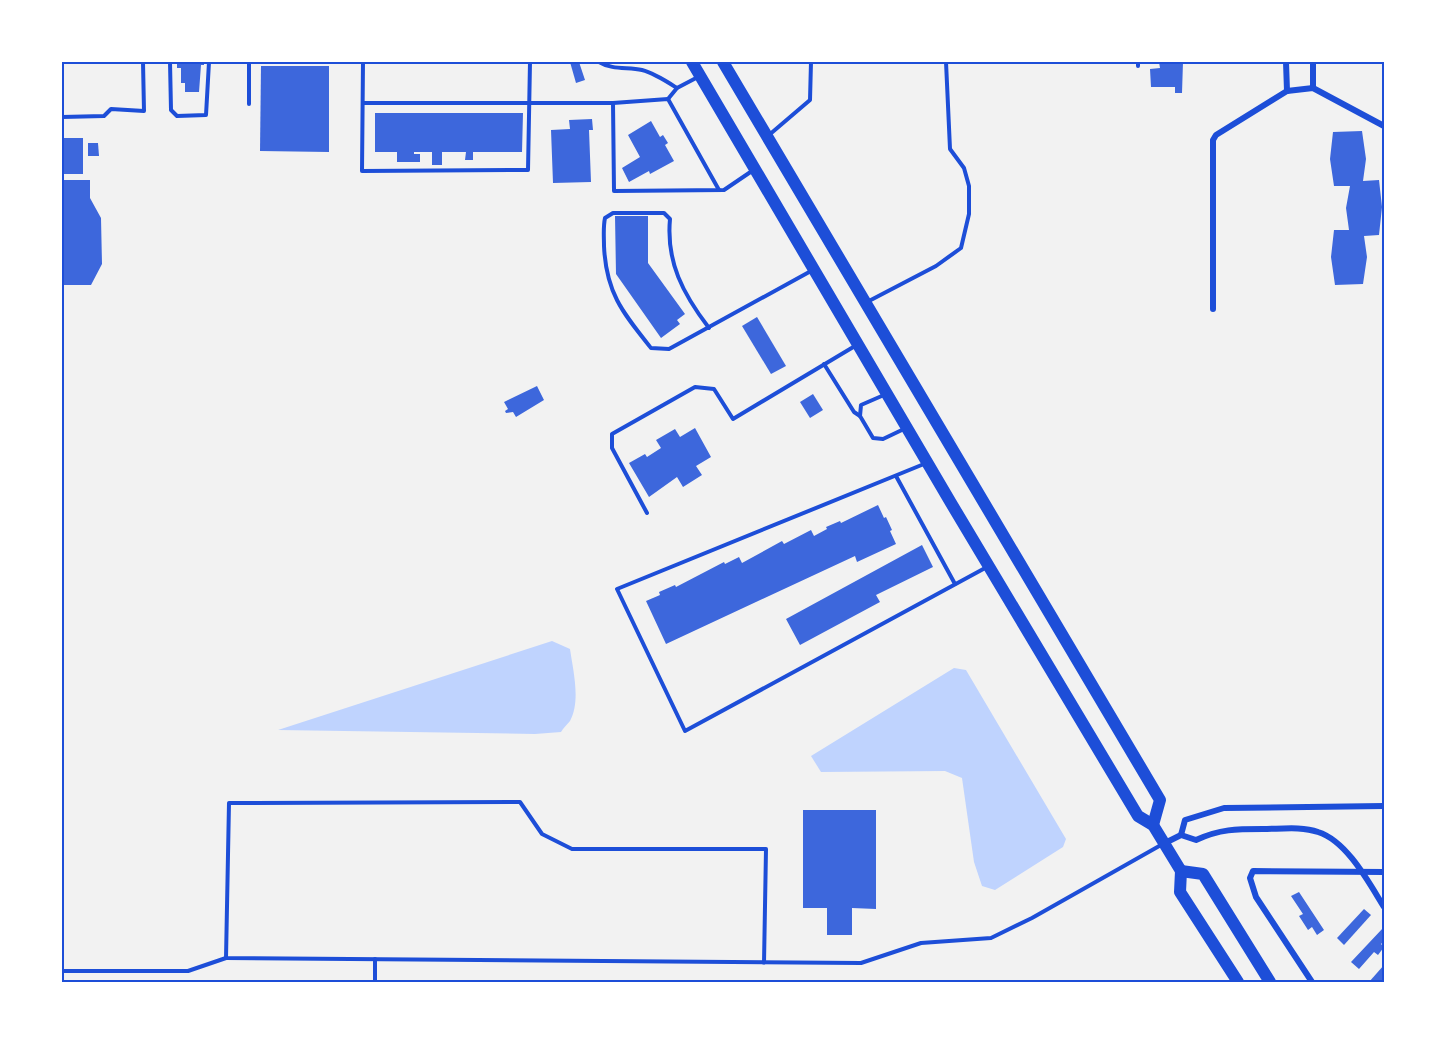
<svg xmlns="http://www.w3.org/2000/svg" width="1446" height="1044" font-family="Cabin,sans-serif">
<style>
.water{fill:#bfd3fe}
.building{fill:#3d67dc}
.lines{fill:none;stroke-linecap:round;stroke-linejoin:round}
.service{stroke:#1d4ed8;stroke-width:4}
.minor{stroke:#1d4ed8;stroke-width:6}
.primary{stroke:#1d4ed8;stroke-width:12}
.neatline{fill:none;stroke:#1d4ed8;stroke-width:2}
</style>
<rect width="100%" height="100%" fill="#f2f2f2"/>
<g class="water">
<path d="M 552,641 L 570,649 C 573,670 581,701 570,721 C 567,725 563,728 561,732 L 535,734 L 278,730 Z"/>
<path d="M 954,668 L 966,670 L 1066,839 L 1063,847 L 995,890 L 982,886 L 974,862 L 962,778 L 945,771 L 821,772 L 811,756 Z"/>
</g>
<g class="building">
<path d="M 177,62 L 204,62 L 204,65 L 201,65 L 199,92 L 185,92 L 185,83 L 181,83 L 181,68 L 177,68 Z"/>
<path d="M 570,62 L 579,62 L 585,80 L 576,83 Z"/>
<path d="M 1159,62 L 1183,62 L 1182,93 L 1175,93 L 1175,87 L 1151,87 L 1150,69 L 1160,68 Z"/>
<path d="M 261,66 L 329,66 L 329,152 L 260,151 Z"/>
<path d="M 375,113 L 523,113 L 522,152 L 473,152 L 473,160 L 465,160 L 466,152 L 442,152 L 442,165 L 432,165 L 432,152 L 414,152 L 414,154 L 420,154 L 420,162 L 397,162 L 397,152 L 375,152 Z"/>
<path d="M 592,119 L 593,130 L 589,130 L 591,182 L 553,183 L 551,130 L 570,129 L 569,120 Z"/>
<path d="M 651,121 L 660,137 L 663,135 L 668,143 L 665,145 L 674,161 L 650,174 L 649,171 L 629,182 L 622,168 L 640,157 L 628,135 Z"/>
<path d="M 1362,131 L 1366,159 L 1363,181 L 1379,180 L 1382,207 L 1379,235 L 1364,236 L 1367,257 L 1363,284 L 1335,285 L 1331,257 L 1334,230 L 1349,230 L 1346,208 L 1350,186 L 1334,186 L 1330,159 L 1333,132 Z"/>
<rect x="62" y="138" width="21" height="36"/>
<path d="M 88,143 L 98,143 L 99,156 L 88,156 Z"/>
<path d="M 62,180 L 90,180 L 90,198 L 101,218 L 102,264 L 91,285 L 62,285 Z"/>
<path d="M 615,216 L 648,216 L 648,263 L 685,314 L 677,320 L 680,324 L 661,338 L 616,274 Z"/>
<path d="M 757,317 L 786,366 L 771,374 L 742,326 Z"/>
<path d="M 537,386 L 544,400 L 516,417 L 513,412 L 506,413 L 505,411 L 508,409 L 504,402 Z"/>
<path d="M 813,394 L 823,410 L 810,418 L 800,402 Z"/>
<path d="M 695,428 L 711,457 L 696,466 L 702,475 L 683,487 L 677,477 L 649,497 L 629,463 L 645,454 L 647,457 L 661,448 L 656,440 L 675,429 L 680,437 Z"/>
<path d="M 878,505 L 884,518 L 886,517 L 892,530 L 890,531 L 896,544 L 857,562 L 855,556 L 666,644 L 646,601 L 660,595 L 659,592 L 675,585 L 676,587 L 724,562 L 725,564 L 739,557 L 742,563 L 782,541 L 784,544 L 811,530 L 814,536 L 827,529 L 826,527 L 840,521 L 841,523 Z"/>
<path d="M 922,545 L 933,567 L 876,595 L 880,602 L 800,645 L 786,619 Z"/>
<path d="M 803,810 L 876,810 L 876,909 L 852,908 L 852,935 L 827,935 L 827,908 L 803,908 Z"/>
<path d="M 1299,892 L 1324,930 L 1317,935 L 1312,927 L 1308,930 L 1299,916 L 1303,914 L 1291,896 Z"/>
<path d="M 1364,909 L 1371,915 L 1344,945 L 1337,938 Z"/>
<path d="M 1383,928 L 1384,941 L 1381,944 L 1384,947 L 1378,955 L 1374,952 L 1359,969 L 1351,962 Z"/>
<path d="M 1384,965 L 1384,979 L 1382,982 L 1369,982 Z"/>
</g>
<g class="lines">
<g class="service">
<path d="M 170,62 L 171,110 L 177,116 L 206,115 L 209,62"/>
<path d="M 249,62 L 249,104"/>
<path d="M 363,62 L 362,171 L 528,170 L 530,62"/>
<path d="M 599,62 C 612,70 627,67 642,70 C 654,73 666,81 677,88"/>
<path d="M 1138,62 L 1138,66"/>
<path d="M 668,99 L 677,88 L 698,77"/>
<path d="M 363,103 L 613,103 L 614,191 L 724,190 L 752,171"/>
<path d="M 613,103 L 668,99 L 719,190"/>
<path d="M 62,117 L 104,116 L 111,109 L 144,111 L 143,62"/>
<path d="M 769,135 L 810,100 L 811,62"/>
<path d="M 867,302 L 936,266 L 961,248 L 969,214 L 969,186 L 964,168 L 950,149 L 946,62"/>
<path d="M 709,328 C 683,294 666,262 670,219 L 664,213 L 613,213 L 605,218 C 603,227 604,237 604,246 C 606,293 623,313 651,348 L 669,349 L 811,271"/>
<path d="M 824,364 L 854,412 L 860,416"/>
<path d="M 884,395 L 861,405 L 860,416 L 873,438 L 883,439 L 904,429"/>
<path d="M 924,464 L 617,589 L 685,731 L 987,567"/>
<path d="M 896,476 L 955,584"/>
<path d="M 647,513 L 612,448 L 612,434 L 695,387 L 714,389 L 733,419 L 855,346"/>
<path d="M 764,963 L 766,849 L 572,849 L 542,834 L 520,802 L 229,803 L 226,958 L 861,963 L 921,943 L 991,938 L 1032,918 L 1161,845"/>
<path d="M 62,971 L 188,971 L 226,958"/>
<path d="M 375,982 L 375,959"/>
</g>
<g class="minor">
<path d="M 1286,62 L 1287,91"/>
<path d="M 1313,88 L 1313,62"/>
<path d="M 1213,309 L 1213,140 L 1216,135 L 1287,91 L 1313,88 L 1384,126"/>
<path d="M 1181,835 L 1185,820 L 1224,808 L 1384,806"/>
<path d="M 1165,843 L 1181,835 L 1196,840 C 1220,829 1236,829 1263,829 C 1280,829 1302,826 1318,832 C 1347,841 1369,883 1384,907"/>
<path d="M 1312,982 L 1256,897 L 1250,878 L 1253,871 L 1384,872"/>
</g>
<g class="primary">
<path d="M 692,62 L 951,503 L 1138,816 L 1153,825 L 1181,871 L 1180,892 L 1238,982"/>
<path d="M 723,62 L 1160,800 L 1153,825"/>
<path d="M 1181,871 L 1203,874 L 1270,982"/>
</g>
</g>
<rect width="1446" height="1044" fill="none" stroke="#ffffff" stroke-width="126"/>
<rect x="63" y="63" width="1320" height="918" class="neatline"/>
</svg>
